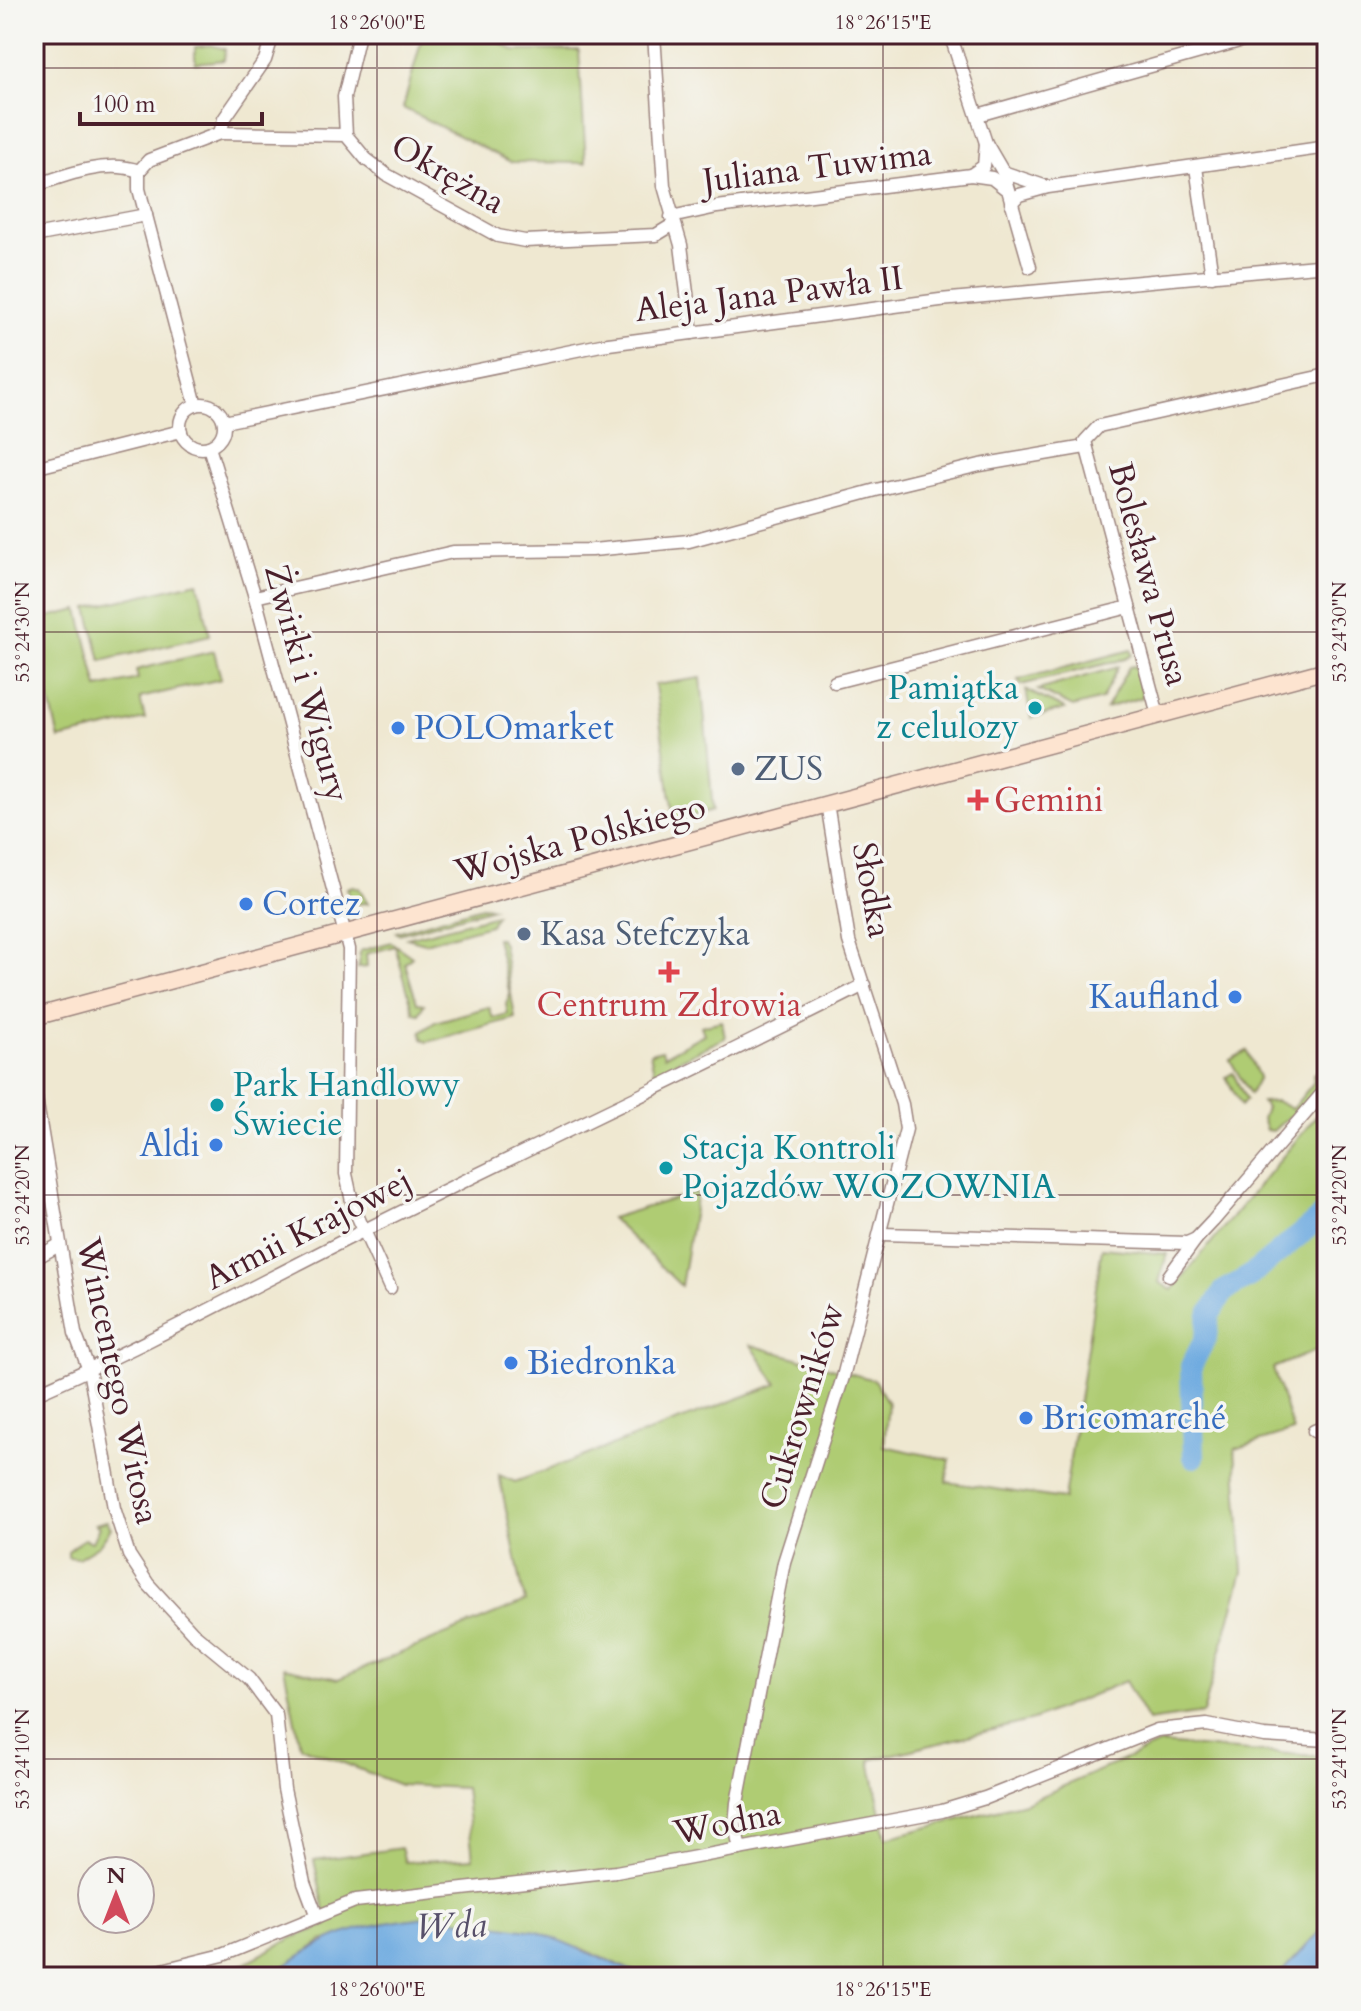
<svg xmlns="http://www.w3.org/2000/svg" width="1361" height="2011" font-family="Cardo,serif">
<style>
.green{fill:#afcc73;stroke:#7c764f;stroke-width:2}
.water{fill:#6fabe0;stroke:#5c6586;stroke-width:2}
.lines{fill:none;stroke-linecap:round;stroke-linejoin:round}
.river{stroke:#6fabe0;stroke-width:22}
.street-casing{stroke:#9c847e;stroke-width:15}
.secondary-casing{stroke:#9c847e;stroke-width:19}
.street{stroke:#fff;stroke-width:12}
.secondary{stroke:#fde4d0;stroke-width:16}
.ticks{fill:none;stroke:#4a1f2b;stroke-width:2;stroke-opacity:0.45}
.culture-dot{fill:#0f9aa8;stroke:#f6f6f2;stroke-width:3}
.shop-dot{fill:#3f7fe0;stroke:#f6f6f2;stroke-width:3}
.service-dot{fill:#5c6f8a;stroke:#f6f6f2;stroke-width:3}
.health-dot{fill:#e0444e;stroke:#f6f6f2;stroke-width:3}
.labels{text-anchor:middle;dominant-baseline:central;stroke-width:7;stroke-linejoin:round;paint-order:stroke}
.street-label{font-size:34px;fill:#4a1f2b;stroke:#f6f6f2}
.culture-label{font-size:34px;fill:#0d838f;stroke:#f6f6f2;text-anchor:start}
.shop-label{font-size:34px;fill:#366cbe;stroke:#f6f6f2;text-anchor:start}
.service-label{font-size:34px;fill:#4e5e75;stroke:#f6f6f2;text-anchor:start}
.health-label{font-size:34px;fill:#be3a42;stroke:#f6f6f2;text-anchor:start}
.water-label{font-size:36px;font-style:italic;fill:#57506a;stroke:#f6f6f2}
.neatline{fill:none;stroke:#4a1f2b;stroke-width:3}
.ticks-label{font-size:20px;text-anchor:middle;fill:#4a1f2b}
</style>
<rect width="100%" height="100%" fill="#f6f6f2"/>
<filter id="ink" filterUnits="userSpaceOnUse"><feTurbulence type="fractalNoise" baseFrequency=".0125" numOctaves="2"/><feDisplacementMap in="SourceGraphic" scale="16" xChannelSelector="R" yChannelSelector="G"/><feConvolveMatrix kernelMatrix="1 2 1 2 8 2 1 2 1" color-interpolation-filters="sRGB"/></filter>
<filter id="wash" filterUnits="userSpaceOnUse"><feTurbulence type="fractalNoise" baseFrequency=".006" numOctaves="4" result="noise"/><feDisplacementMap in="SourceGraphic" scale="32" xChannelSelector="R" yChannelSelector="G"/><feGaussianBlur stdDeviation="1.8" result="paint"/><feColorMatrix in="noise" values="0 0 0 0 0 0 0 0 0 0 0 0 0 0 0 0 0 1.4 0 .05"/><feComposite in="paint" operator="in"/></filter>
<g filter="url(#wash)">
<rect width="100%" height="100%" fill="#efe8d1"/>
<g class="green">
<path d="M 423,34 L 485,34 L 515,51 L 579,50 L 586,163 L 511,162 L 403,108 Z"/>
<path d="M 211,45 L 225,49 L 224,60 L 195,63 L 195,47 Z"/>
<path d="M 198,582 L 210,635 L 101,661 L 88,608 Z"/>
<path d="M 79,610 L 98,688 L 138,679 L 136,670 L 214,651 L 221,679 L 140,698 L 145,719 L 59,739 L 34,635 L 34,620 Z"/>
<path d="M 1131,650 L 1132,655 L 1125,659 L 1021,685 L 1018,680 Z"/>
<path d="M 1135,666 L 1143,697 L 1106,708 L 1129,667 Z"/>
<path d="M 1118,667 L 1102,699 L 1073,707 L 1038,690 Z"/>
<path d="M 701,678 L 713,810 L 674,821 L 655,685 Z"/>
<path d="M 1026,690 L 1065,709 L 1031,718 Z"/>
<path d="M 353,886 L 359,888 L 368,903 L 352,904 L 347,888 Z"/>
<path d="M 485,906 L 493,908 L 399,934 L 396,932 Z"/>
<path d="M 496,915 L 490,925 L 425,943 L 407,938 Z"/>
<path d="M 496,938 L 500,938 L 503,945 L 515,1018 L 427,1042 L 422,1039 L 421,1032 L 435,1022 L 489,1007 L 493,1018 L 508,1014 L 506,1004 L 510,995 Z"/>
<path d="M 391,942 L 412,957 L 405,963 L 417,1003 L 424,1004 L 419,1014 L 414,1013 L 395,946 L 366,954 L 367,967 L 358,968 L 360,951 Z"/>
<path d="M 722,1021 L 725,1038 L 654,1072 L 650,1053 L 662,1050 L 664,1056 L 704,1034 L 701,1026 Z"/>
<path d="M 1247,1051 L 1259,1077 L 1250,1094 L 1230,1060 Z"/>
<path d="M 1327,1067 L 1323,1085 L 1293,1118 L 1288,1117 L 1273,1131 L 1266,1130 L 1262,1119 L 1266,1108 L 1262,1102 L 1276,1101 L 1292,1109 L 1314,1082 L 1313,1074 Z"/>
<path d="M 1233,1073 L 1246,1100 L 1241,1106 L 1226,1077 Z"/>
<path d="M 1327,1103 L 1327,1346 L 1273,1368 L 1293,1431 L 1235,1449 L 1243,1572 L 1203,1713 L 1148,1721 L 1125,1681 L 1033,1720 L 870,1760 L 886,1838 L 1025,1803 L 1160,1744 L 1327,1757 L 1327,1924 L 1278,1977 L 646,1977 L 581,1948 L 323,1940 L 270,1977 L 219,1977 L 292,1938 L 328,1925 L 314,1860 L 401,1848 L 405,1862 L 473,1858 L 465,1788 L 400,1785 L 300,1746 L 284,1667 L 338,1679 L 525,1602 L 499,1475 L 515,1482 L 777,1384 L 751,1345 L 874,1380 L 888,1403 L 884,1446 L 950,1460 L 946,1482 L 1064,1499 L 1102,1248 L 1167,1254 L 1159,1282 L 1172,1290 Z"/>
<path d="M 697,1192 L 681,1286 L 611,1218 Z"/>
<path d="M 107,1521 L 111,1528 L 99,1545 L 78,1558 L 68,1557 L 68,1551 L 84,1539 L 92,1542 L 99,1527 L 95,1524 Z"/>
</g>
<g class="water">
<path d="M 432,1916 L 537,1931 L 646,1977 L 270,1977 C 327,1932 362,1925 432,1916 Z"/>
<path d="M 1327,1924 L 1327,1977 L 1278,1977 Z"/>
</g>
<g class="lines">
<path class="river" d="M 1194,1457 L 1191,1366 L 1206,1337 L 1209,1315 L 1224,1291 L 1250,1276 L 1327,1212"/>
</g>
</g>
<g filter="url(#ink)">
<g class="lines">
<g class="street-casing">
<g id="street">
<path d="M 654,34 L 664,186 L 681,245 L 692,333"/>
<path d="M 950,34 L 986,143 L 1003,172 L 1030,267"/>
<path d="M 654,36 L 709,34"/>
<path d="M 978,115 L 1264,34"/>
<path d="M 220,133 L 346,135 L 366,159 L 387,175 L 498,236 L 525,241 L 656,235 L 674,224"/>
<path d="M 346,135 L 344,97 L 359,34"/>
<path d="M 1196,167 L 1212,276"/>
<path d="M 139,171 L 139,189 L 196,405"/>
<path d="M 1003,172 L 1044,186"/>
<path d="M 971,175 L 984,166 L 986,143"/>
<path d="M 34,186 C 65,175 106,159 139,171 L 149,160 L 220,133 L 224,119 L 265,60 L 273,34"/>
<path d="M 1011,203 L 1019,195 L 1048,187 L 1327,147"/>
<path d="M 671,217 L 717,207 L 971,175 L 992,178 L 1006,189"/>
<path d="M 34,236 L 146,215"/>
<circle cx="202" cy="426" r="22"/>
<path d="M 224,422 L 601,345 L 940,300 L 1327,265"/>
<path d="M 209,447 L 255,597 L 349,949 L 346,1174 L 353,1206 L 390,1288"/>
<path d="M 34,468 L 181,431"/>
<path d="M 255,597 L 453,552 L 592,550 L 689,541 L 876,490 L 980,465 L 1085,447"/>
<path d="M 835,682 L 1129,607"/>
<path d="M 1158,715 L 1085,441 L 1099,426 L 1327,375"/>
<path d="M 34,1086 L 75,1333 L 89,1370 L 114,1508 L 129,1555 L 148,1584 L 193,1633 L 249,1679 L 276,1715 L 284,1789 L 304,1882 L 316,1914"/>
<path d="M 882,1234 L 1187,1243 L 1196,1239 L 1213,1221 L 1327,1088"/>
<path d="M 34,1259 L 59,1245"/>
<path d="M 1169,1276 L 1196,1239"/>
<path d="M 34,1394 C 147,1345 255,1285 365,1230 C 531,1147 699,1069 864,985"/>
<path d="M 1314,1431 L 1327,1426"/>
<path d="M 740,1849 L 735,1825 L 737,1803 L 784,1562 L 843,1377 L 906,1129 L 902,1104 L 849,941 L 827,803"/>
<path d="M 134,1977 L 223,1955 L 355,1901 L 616,1872 L 942,1811 L 985,1798 L 1157,1730 L 1207,1725 L 1264,1736 L 1327,1740"/>
</g>
</g>
<g class="secondary-casing">
<path id="secondary" d="M 34,1017 L 1327,670"/>
</g>
<use href="#street" class="street"/>
<use href="#secondary" class="secondary"/>
</g>
</g>
<path class="ticks" d="M 377,34 L 377,1977M 883,34 L 883,1977M 34,68 L 1327,68M 34,632 L 1327,632M 34,1195 L 1327,1195M 34,1759 L 1327,1759"/>
<g class="culture-dot">
<circle cx="1035" cy="708" r="8"/>
<circle cx="217" cy="1105" r="8"/>
<circle cx="666" cy="1168" r="8"/>
</g>
<g class="shop-dot">
<circle cx="398" cy="728" r="8"/>
<circle cx="246" cy="904" r="8"/>
<circle cx="1235" cy="997" r="8"/>
<circle cx="216" cy="1145" r="8"/>
<circle cx="511" cy="1363" r="8"/>
<circle cx="1026" cy="1418" r="8"/>
</g>
<g class="service-dot">
<circle cx="738" cy="769" r="8"/>
<circle cx="524" cy="934" r="8"/>
</g>
<g class="health-dot">
<path d="M974 788h8v8h8v8h-8v8h-8v-8h-8v-8h8z"/>
<path d="M665 960h8v8h8v8h-8v8h-8v-8h-8v-8h8z"/>
</g>
<g class="labels">
<g class="street-label">
<text transform="translate(817 167) rotate(-7)">Juliana Tuwima</text>
<text transform="translate(448 174) rotate(30)">Okrężna</text>
<text transform="translate(769 294) rotate(-7)">Aleja Jana Pawła II</text>
<text transform="translate(1149 574) rotate(75)">Bolesława Prusa</text>
<text transform="translate(307 683) rotate(75)">Żwirki i Wigury</text>
<text transform="translate(580 839) rotate(-15)">Wojska Polskiego</text>
<text transform="translate(872 890) rotate(80)">Słodka</text>
<text transform="translate(308 1229) rotate(-27)">Armii Krajowej</text>
<text transform="translate(118 1381) rotate(78)">Wincentego Witosa</text>
<text transform="translate(802 1406) rotate(-73)">Cukrowników</text>
<text transform="translate(727 1823) rotate(-11)">Wodna</text>
</g>
<g class="culture-label">
<text x="1019" y="688" text-anchor="end">Pamiątka<tspan x="1019" dy="39">z celulozy</tspan></text>
<text x="233" y="1085">Park Handlowy<tspan x="233" dy="39">Świecie</tspan></text>
<text x="682" y="1148">Stacja Kontroli<tspan x="682" dy="39">Pojazdów WOZOWNIA</tspan></text>
</g>
<g class="shop-label">
<text x="414" y="728">POLOmarket</text>
<text x="262" y="904">Cortez</text>
<text x="1219" y="997" text-anchor="end">Kaufland</text>
<text x="200" y="1145" text-anchor="end">Aldi</text>
<text x="527" y="1363">Biedronka</text>
<text x="1042" y="1418">Bricomarché</text>
</g>
<g class="service-label">
<text x="754" y="769">ZUS</text>
<text x="540" y="934">Kasa Stefczyka</text>
</g>
<g class="health-label">
<text x="994" y="800">Gemini</text>
<text x="669" y="1005" text-anchor="middle">Centrum Zdrowia</text>
</g>
<g class="water-label">
<text transform="translate(451 1926) rotate(-2)">Wda</text>
</g>
</g>
<rect width="1361" height="2011" fill="none" stroke="#f6f6f2" stroke-width="88"/>
<g transform="translate(116 1895)"><circle r="38" fill="#f6f6f2" stroke="#b1a0a2" stroke-width="2"/>
<path d="M0-6L14 30L0 20L-14 30Z" fill="#d1495b"/>
<text y="-12" font-size="22" font-weight="bold" text-anchor="middle" fill="#4a1f2b">N</text>
</g>
<path d="M80 112v12h182v-12" fill="none" stroke="#4a1f2b" stroke-width="4"/>
<text x="92" y="112" font-size="24" fill="#4a1f2b" stroke="#f6f6f2" stroke-width="6" paint-order="stroke">100 m</text>
<rect x="44" y="44" width="1273" height="1923" class="neatline"/>
<g class="ticks-label">
<text x="377" y="29">18°26'00"E</text>
<text x="883" y="29">18°26'15"E</text>
<text transform="translate(22 632) rotate(-90)" y="7">53°24'30"N</text>
<text transform="translate(1339 632) rotate(-90)" y="7">53°24'30"N</text>
<text transform="translate(22 1195) rotate(-90)" y="7">53°24'20"N</text>
<text transform="translate(1339 1195) rotate(-90)" y="7">53°24'20"N</text>
<text transform="translate(22 1759) rotate(-90)" y="7">53°24'10"N</text>
<text transform="translate(1339 1759) rotate(-90)" y="7">53°24'10"N</text>
<text x="377" y="1996">18°26'00"E</text>
<text x="883" y="1996">18°26'15"E</text>
</g>
</svg>
